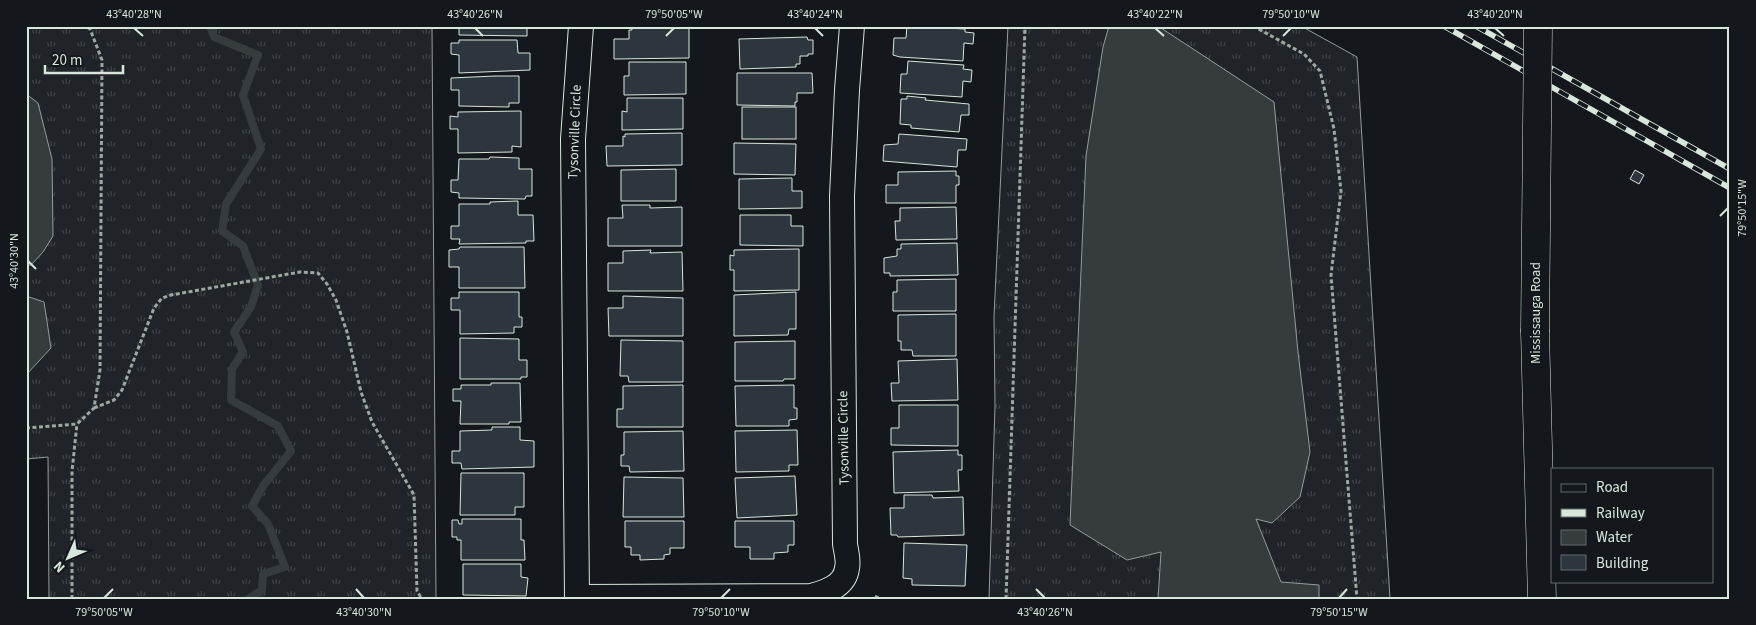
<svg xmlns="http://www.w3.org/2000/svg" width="1756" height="625" font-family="'Source Sans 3',sans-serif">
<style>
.grass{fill:url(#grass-tufts);stroke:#939e99}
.water{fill:#363b3e;stroke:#939e99}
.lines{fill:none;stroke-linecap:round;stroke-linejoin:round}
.stream{stroke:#363b3e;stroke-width:8}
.building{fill:#2c363c;stroke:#d8e6dc}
.minor-casing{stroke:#d8e6dc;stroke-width:26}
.secondary-casing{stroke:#d8e6dc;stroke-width:29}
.path{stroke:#9da8a2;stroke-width:3;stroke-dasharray:4 2.5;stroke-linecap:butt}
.minor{stroke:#14181c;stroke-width:24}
.secondary{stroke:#14181c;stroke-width:28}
.rail-casing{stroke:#d8e6dc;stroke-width:5.5}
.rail{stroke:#14181c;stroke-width:4;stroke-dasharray:11;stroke-linecap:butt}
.secondary-bridge-casing{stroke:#d8e6dc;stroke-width:29;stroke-linecap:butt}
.secondary-bridge{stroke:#14181c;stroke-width:28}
.ticks{fill:none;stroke:#d8e6dc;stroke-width:2}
.labels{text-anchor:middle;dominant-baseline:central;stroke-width:4;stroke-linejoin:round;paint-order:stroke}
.street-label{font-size:14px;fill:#d8e6dc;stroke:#14181c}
.neatline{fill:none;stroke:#d8e6dc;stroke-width:2}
.ticks-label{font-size:12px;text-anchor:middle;fill:#d8e6dc}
</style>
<defs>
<pattern id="grass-tufts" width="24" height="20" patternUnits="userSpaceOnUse" patternTransform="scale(1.25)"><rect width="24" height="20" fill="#202428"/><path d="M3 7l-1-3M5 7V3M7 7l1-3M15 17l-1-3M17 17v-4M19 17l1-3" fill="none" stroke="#404447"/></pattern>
</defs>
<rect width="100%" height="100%" fill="#14181c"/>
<g class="grass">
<path d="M 26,26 L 432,26 L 436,599 L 49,599 L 48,457 L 26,459 Z"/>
<path d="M 1008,26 L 1301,26 L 1357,57 L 1390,599 L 989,599 L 995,406 L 994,316 Z"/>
</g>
<g class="water">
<path d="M 1109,26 L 1158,26 L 1274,102 L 1298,352 L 1310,452 L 1300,497 L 1272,523 L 1256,519 L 1281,582 L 1319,585 L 1319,599 L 1158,599 L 1161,552 L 1127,560 L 1070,525 L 1086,156 L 1103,47 Z"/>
<path d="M 26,94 L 38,103 L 52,159 L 53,236 L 43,252 L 31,265 L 26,265 Z"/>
<path d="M 26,296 L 44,302 L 51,348 L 26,375 Z"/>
</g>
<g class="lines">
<path class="stream" d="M 210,26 L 214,37 L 258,55 L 243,95 L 261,149 L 226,204 L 222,231 L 243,246 L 258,285 L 251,307 L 234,332 L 243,352 L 232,369 L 231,400 L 278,426 L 291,451 L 263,486 L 252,506 L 268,524 L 285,567 L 263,574 L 262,590 L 248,599"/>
</g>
<g class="building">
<path d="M 459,26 L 527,26 L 527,36 L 459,35 Z"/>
<path d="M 689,26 L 689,58 L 614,59 L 614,39 L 629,39 L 629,30 L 632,30 L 632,27 Z"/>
<path d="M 907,26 L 965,29 L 965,32 L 974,33 L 973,44 L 964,43 L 963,61 L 900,57 L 893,55 L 894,38 L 906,38 Z"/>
<path d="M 807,37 L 808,40 L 813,40 L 813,54 L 808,54 L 808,56 L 800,56 L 800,64 L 796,64 L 796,67 L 740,69 L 739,39 Z"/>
<path d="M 459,40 L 517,40 L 518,53 L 530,53 L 530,70 L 459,73 L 459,55 L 451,54 L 451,43 L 459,43 Z"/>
<path d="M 908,61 L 964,65 L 963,69 L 972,70 L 971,82 L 963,81 L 962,97 L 900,93 L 901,74 L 907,74 Z"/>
<path d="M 629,62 L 686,62 L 686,94 L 624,95 L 624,76 L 629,76 Z"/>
<path d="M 737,73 L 812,73 L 813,93 L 797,93 L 797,102 L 795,102 L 795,106 L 737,105 Z"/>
<path d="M 495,76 L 519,76 L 519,103 L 509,103 L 509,107 L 459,106 L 459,90 L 451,90 L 451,78 Z"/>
<path d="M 907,96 L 926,98 L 925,100 L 969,104 L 969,115 L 961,115 L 959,132 L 911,128 L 911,125 L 900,124 L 901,99 L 907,99 Z"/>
<path d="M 627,98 L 683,98 L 683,129 L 622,130 L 622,111 L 627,112 Z"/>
<rect x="742" y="107" width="54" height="32"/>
<path d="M 521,111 L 521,147 L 512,146 L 512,152 L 458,153 L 458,129 L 450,129 L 450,116 L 458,117 L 458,112 Z"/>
<path d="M 682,133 L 682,165 L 607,166 L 606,146 L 623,146 L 623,136 L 625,137 L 625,134 Z"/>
<path d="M 899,134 L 967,139 L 966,150 L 958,150 L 957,167 L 883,161 L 884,145 L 898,144 Z"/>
<path d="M 734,143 L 796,144 L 795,175 L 734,174 Z"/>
<path d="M 490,157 L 519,158 L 519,169 L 532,169 L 532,196 L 526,196 L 525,199 L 459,198 L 459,193 L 451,192 L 451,180 L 458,180 L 459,159 L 489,159 Z"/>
<path d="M 676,169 L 676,201 L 621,201 L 621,170 Z"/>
<path d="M 1635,170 L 1644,175 L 1639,184 L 1630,179 Z"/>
<path d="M 956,171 L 956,176 L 959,176 L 959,185 L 956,185 L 956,203 L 886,203 L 886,185 L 898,185 L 898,172 Z"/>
<path d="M 792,178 L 792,191 L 802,191 L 802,208 L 739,209 L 739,179 Z"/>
<path d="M 518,201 L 518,215 L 533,215 L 534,241 L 526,241 L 526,243 L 459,244 L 460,239 L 451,239 L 451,226 L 459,226 L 459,204 L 490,204 L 490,202 Z"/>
<path d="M 622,205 L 650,205 L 650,208 L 682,207 L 682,246 L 608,246 L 608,218 L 623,218 Z"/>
<path d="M 956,207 L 957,239 L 896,240 L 895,221 L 900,221 L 900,208 Z"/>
<path d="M 740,215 L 791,215 L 791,226 L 803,226 L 803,246 L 740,245 Z"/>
<path d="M 957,243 L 958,275 L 890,276 L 890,273 L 884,273 L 884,258 L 897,256 L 897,249 L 901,249 L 901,244 Z"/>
<path d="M 460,247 L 524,247 L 525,288 L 459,288 L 459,267 L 449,267 L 449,250 L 459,249 Z"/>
<path d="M 799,249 L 799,290 L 734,291 L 734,270 L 730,270 L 730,255 L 734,256 L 734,250 Z"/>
<path d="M 651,250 L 650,253 L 682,252 L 683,291 L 608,291 L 608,263 L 623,263 L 623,251 Z"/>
<path d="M 956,279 L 956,311 L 893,311 L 893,292 L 897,292 L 897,280 Z"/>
<path d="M 459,292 L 519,292 L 519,317 L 522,317 L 522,327 L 514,327 L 514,333 L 460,334 L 460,310 L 451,310 L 451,298 L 459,298 Z"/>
<path d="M 796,292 L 796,329 L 789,329 L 788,335 L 734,336 L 734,295 Z"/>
<path d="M 623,296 L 683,298 L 683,336 L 609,336 L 608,308 L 623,308 Z"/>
<path d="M 956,314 L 956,356 L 913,356 L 912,350 L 901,350 L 901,341 L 898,341 L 898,315 Z"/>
<path d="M 460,338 L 519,339 L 519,360 L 527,360 L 527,377 L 521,377 L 521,379 L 460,379 Z"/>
<path d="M 621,340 L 683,341 L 683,382 L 629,382 L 628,376 L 620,376 Z"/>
<path d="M 795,341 L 795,379 L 784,379 L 783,381 L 735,381 L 735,342 Z"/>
<path d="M 957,359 L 958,400 L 892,401 L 891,383 L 899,383 L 898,361 Z"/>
<path d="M 491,383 L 520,383 L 521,422 L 509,422 L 509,424 L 460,424 L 461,401 L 453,401 L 453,389 L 461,389 L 461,385 L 491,385 Z"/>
<path d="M 683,385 L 683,427 L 617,427 L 617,409 L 623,409 L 623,386 Z"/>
<path d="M 794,385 L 794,408 L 797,408 L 797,419 L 789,420 L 789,426 L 736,426 L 735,386 Z"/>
<path d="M 899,405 L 958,405 L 958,446 L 891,445 L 891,428 L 899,428 Z"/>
<path d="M 492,427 L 520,427 L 520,440 L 534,441 L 534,467 L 462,469 L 461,463 L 452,463 L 452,451 L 460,451 L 460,431 L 492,430 Z"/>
<path d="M 797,430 L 798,465 L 789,465 L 789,471 L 736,472 L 735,431 Z"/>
<path d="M 683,431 L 684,471 L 630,472 L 629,466 L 621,466 L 621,455 L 624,455 L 624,432 Z"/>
<path d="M 958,450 L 958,455 L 962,455 L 962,470 L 958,470 L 959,491 L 894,493 L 893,452 Z"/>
<path d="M 461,473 L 524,473 L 524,507 L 515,507 L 515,515 L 460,515 Z"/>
<path d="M 795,476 L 797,515 L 737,518 L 735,478 Z"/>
<path d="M 624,477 L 683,478 L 684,517 L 623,517 Z"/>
<path d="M 904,495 L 932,495 L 933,498 L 963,497 L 964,535 L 898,537 L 897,535 L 891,535 L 890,508 L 904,508 Z"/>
<path d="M 462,519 L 521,519 L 521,540 L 524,540 L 525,560 L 461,560 L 461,540 L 457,540 L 457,537 L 452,537 L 452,520 L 458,520 L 459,524 L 462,524 Z"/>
<path d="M 625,521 L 684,521 L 684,548 L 670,548 L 670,554 L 664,555 L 664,559 L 640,560 L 640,555 L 631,555 L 631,547 L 625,547 Z"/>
<path d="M 735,521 L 794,521 L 794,545 L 788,545 L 788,552 L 774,553 L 774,559 L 750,559 L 750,547 L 735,547 Z"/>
<path d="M 904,543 L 967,545 L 965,586 L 912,585 L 912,579 L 903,578 Z"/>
<path d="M 463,564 L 521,564 L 521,577 L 528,578 L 526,596 L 463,595 Z"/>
</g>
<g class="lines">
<g class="minor-casing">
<g id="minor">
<path d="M 577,597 L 811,596 C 826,592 845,586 847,568 C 849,561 846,551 845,544 L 842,196 L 847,90 L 852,26"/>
<path d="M 577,599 L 573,139 L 581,26"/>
</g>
</g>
<g class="secondary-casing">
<path id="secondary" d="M 1535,332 L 1542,599"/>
</g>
<g class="path">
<path d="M 1253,26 L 1304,54 L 1320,71 L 1334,129 L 1341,191 L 1331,275 L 1357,599"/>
<path d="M 94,408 L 114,400 L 122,390 L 154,308 L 162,298 L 171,295 L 300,272 L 318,273 L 327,284 L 336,300 L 347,332 L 361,392 L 372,422 L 414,495 L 417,591 L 422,599"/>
<path d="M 26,428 L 77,424 L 94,408 L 100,370 L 102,60 L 90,29 L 85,26"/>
<path d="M 875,596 L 880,599"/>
<path d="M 72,599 L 72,471 L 77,424"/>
<path d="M 1006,599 L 1025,26"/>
</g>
<use href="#minor" class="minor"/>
<use href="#secondary" class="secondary"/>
<g class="rail-casing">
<g id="rail">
<path d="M 1444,26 L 1730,188"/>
<path d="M 1476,26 L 1730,169"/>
</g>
</g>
<use href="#rail" class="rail"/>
<g class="secondary-bridge-casing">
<path id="secondary-bridge" d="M 1535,332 L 1538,26"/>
</g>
<use href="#secondary-bridge" class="secondary-bridge"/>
</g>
<path class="ticks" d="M 134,28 L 143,36M 475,28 L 483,36M 815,28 L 823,36M 1155,28 L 1164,36M 1495,28 L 1504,36M 666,36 L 674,28M 1283,36 L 1291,28M 1720,216 L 1728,208M 28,261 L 36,269M 356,589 L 364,598M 1036,589 L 1045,598M 104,598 L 113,589M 721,598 L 730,589M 1339,598 L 1347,589"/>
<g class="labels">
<g class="street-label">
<text transform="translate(575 132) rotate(-88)">Tysonville Circle</text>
<text transform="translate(1536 313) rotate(-90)">Mississauga Road</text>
<text transform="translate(844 438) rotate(-91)">Tysonville Circle</text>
</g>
</g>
<rect width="1756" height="625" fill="none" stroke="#14181c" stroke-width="55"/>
<rect x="1551" y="468" width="162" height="115" fill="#14181c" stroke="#626a69"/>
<rect x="1561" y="484" width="25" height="8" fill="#14181c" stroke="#626a69"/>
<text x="1596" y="492" font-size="15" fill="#d8e6dc">Road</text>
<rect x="1561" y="509" width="25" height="8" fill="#d8e6dc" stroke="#626a69"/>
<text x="1596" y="518" font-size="15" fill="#d8e6dc">Railway</text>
<rect x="1561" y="530" width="25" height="15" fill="#363b3e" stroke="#626a69"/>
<text x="1596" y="542" font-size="15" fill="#d8e6dc">Water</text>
<rect x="1561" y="555" width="25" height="15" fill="#2c363c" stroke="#626a69"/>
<text x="1596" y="568" font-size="15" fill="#d8e6dc">Building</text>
<g transform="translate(68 558) rotate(225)" stroke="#14181c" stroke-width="4" paint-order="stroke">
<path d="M0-4L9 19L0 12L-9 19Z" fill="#d8e6dc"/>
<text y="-8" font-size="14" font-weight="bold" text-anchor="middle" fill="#d8e6dc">N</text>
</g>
<path d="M45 65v8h78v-8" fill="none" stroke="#d8e6dc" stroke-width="2.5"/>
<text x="52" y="65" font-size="15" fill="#d8e6dc" stroke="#14181c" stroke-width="4" paint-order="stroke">20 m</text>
<rect x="28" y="28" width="1700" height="570" class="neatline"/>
<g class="ticks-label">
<text x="134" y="18">43°40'28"N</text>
<text x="475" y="18">43°40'26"N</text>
<text x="674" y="18">79°50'05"W</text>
<text x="815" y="18">43°40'24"N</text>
<text x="1155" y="18">43°40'22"N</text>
<text x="1291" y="18">79°50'10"W</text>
<text x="1495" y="18">43°40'20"N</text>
<text transform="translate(1742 208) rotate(-90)" y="4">79°50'15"W</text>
<text transform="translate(14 261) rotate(-90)" y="4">43°40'30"N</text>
<text x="104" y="616">79°50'05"W</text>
<text x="364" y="616">43°40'30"N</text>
<text x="721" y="616">79°50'10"W</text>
<text x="1045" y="616">43°40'26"N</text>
<text x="1339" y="616">79°50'15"W</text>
</g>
</svg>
